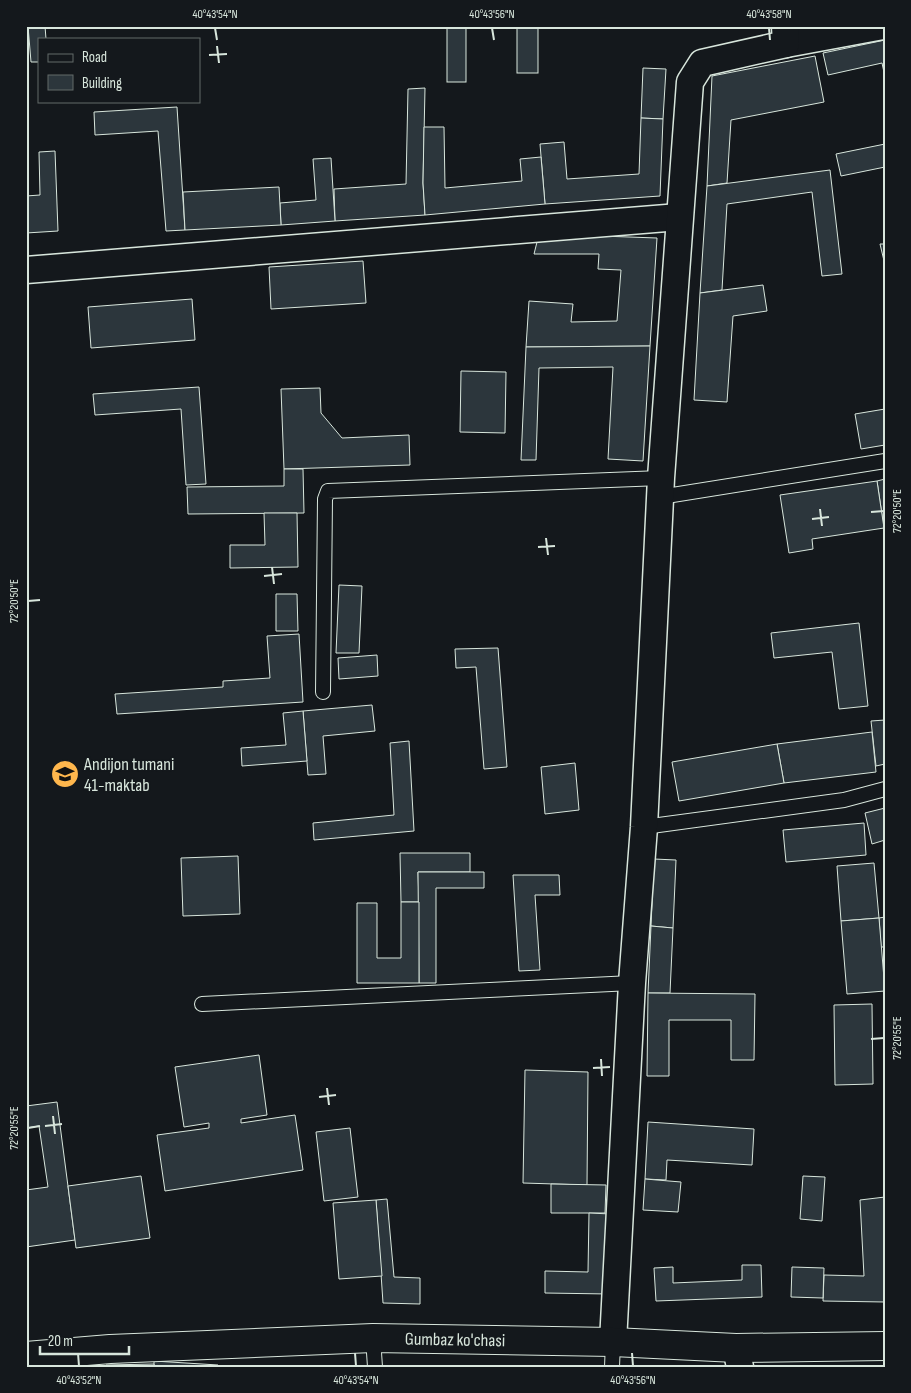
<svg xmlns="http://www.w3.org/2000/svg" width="911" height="1393" font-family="'Sofia Sans Condensed',sans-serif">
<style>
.building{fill:#2c363c;stroke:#d8e6dc}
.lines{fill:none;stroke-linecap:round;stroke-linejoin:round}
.lane-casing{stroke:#d8e6dc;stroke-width:16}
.street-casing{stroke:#d8e6dc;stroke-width:29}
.secondary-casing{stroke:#d8e6dc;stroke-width:30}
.lane{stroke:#14181c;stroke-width:14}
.street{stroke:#14181c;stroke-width:26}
.secondary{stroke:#14181c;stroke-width:28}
.ticks{fill:none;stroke:#d8e6dc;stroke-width:2}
.labels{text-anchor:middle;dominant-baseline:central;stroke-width:4;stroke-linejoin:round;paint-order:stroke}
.poi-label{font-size:18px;fill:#d8e6dc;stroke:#14181c;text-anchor:start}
.street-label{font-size:18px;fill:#d8e6dc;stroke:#14181c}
.neatline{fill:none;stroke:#d8e6dc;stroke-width:2}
.ticks-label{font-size:12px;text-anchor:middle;fill:#d8e6dc}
</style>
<rect width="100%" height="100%" fill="#14181c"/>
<g class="building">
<path d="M 28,26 L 45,26 L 46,39 L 39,39 L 39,62 L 31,62 Z"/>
<rect x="447" y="26" width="19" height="56"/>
<rect x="517" y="26" width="21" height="47"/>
<path d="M 885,40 L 885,77 L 882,63 L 828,75 L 823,53 Z"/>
<path d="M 815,56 L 824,102 L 731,120 L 727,183 L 707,186 L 712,76 Z"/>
<path d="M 643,68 L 666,69 L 663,119 L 641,118 Z"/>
<path d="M 425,88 L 423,183 L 425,215 L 335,221 L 334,189 L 406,184 L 408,89 Z"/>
<path d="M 177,107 L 185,230 L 166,231 L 158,131 L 95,135 L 94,112 Z"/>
<path d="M 641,118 L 663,119 L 660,196 L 545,204 L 540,144 L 564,142 L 567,179 L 639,174 Z"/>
<path d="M 424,127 L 444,127 L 445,188 L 522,181 L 520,159 L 541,157 L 545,204 L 425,215 L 423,183 Z"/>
<path d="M 885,144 L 885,167 L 841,176 L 836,154 Z"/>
<path d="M 55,151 L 58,231 L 26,233 L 26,196 L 40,195 L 39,152 Z"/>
<path d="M 331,158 L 335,221 L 281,225 L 280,203 L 316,200 L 313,159 Z"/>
<path d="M 830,170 L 842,274 L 822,276 L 812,192 L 727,204 L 722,290 L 700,293 L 707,186 Z"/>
<path d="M 279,187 L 281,225 L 185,230 L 183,192 Z"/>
<path d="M 601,236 L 657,238 L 650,346 L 526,347 L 529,301 L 573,304 L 571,322 L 617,321 L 621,270 L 598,269 L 599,254 L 534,254 L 537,242 Z"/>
<path d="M 880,244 L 885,244 L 885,265 Z"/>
<path d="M 363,261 L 366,303 L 271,309 L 269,267 Z"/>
<path d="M 763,285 L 767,311 L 733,316 L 727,402 L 694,400 L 700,293 Z"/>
<path d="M 192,299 L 195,340 L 91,348 L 88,307 Z"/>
<path d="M 650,346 L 643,461 L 608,459 L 613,367 L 539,368 L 536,460 L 521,460 L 526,347 Z"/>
<path d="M 461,371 L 506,372 L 505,433 L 460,432 Z"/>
<path d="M 199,387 L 206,484 L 186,485 L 181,409 L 95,415 L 93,394 Z"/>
<path d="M 320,388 L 321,413 L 342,438 L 409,435 L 410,465 L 284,469 L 281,389 Z"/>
<path d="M 885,409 L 885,445 L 861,449 L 855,414 Z"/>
<path d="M 284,469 L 303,469 L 304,513 L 188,514 L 187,487 L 284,486 Z"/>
<path d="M 885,479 L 885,535 L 877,481 Z"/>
<path d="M 877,481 L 884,528 L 812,539 L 813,549 L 789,553 L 780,495 Z"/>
<path d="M 264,513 L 297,513 L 298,567 L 230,568 L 230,545 L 265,545 Z"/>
<path d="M 339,585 L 362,586 L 359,653 L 336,653 Z"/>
<path d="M 276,594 L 297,594 L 298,631 L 276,631 Z"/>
<path d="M 859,623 L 868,706 L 839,709 L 832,652 L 774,658 L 771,633 Z"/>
<path d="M 299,634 L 303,702 L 117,714 L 115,694 L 223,687 L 223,681 L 270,678 L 267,636 Z"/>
<path d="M 498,648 L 507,767 L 484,769 L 476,667 L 456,668 L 455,649 Z"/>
<path d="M 377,655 L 378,676 L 339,679 L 338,658 Z"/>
<path d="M 372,705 L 375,731 L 323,736 L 326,774 L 308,775 L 303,711 Z"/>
<path d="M 303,711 L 307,761 L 242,766 L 241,748 L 286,745 L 283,713 Z"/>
<path d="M 885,720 L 885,764 L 876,766 L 871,721 Z"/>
<path d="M 872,732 L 876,772 L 784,783 L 777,744 Z"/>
<path d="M 409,741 L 414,831 L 314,840 L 313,823 L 394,815 L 390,743 Z"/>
<path d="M 777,744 L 784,783 L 679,801 L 672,762 Z"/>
<path d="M 575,763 L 579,810 L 545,814 L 541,767 Z"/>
<path d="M 885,808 L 885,840 L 872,844 L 865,813 Z"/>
<path d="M 864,823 L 866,855 L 786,862 L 783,830 Z"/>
<path d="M 400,853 L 470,853 L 470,872 L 418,872 L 419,902 L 401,902 Z"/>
<path d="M 238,856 L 240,914 L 183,916 L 181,858 Z"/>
<path d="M 654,859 L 676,860 L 673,928 L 651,926 Z"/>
<path d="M 874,863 L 879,918 L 841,921 L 837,866 Z"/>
<path d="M 418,872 L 484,872 L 484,888 L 436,888 L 436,983 L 419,983 Z"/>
<path d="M 513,875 L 559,875 L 560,895 L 535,895 L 540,970 L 519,971 Z"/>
<path d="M 401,902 L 419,902 L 419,983 L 357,983 L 357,903 L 377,903 L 377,958 L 401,958 Z"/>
<path d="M 885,917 L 885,947 L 881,947 L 879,918 Z"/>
<path d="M 879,918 L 885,991 L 847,994 L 841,921 Z"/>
<path d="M 651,926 L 673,928 L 670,993 L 648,993 Z"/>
<path d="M 648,993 L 755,994 L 754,1060 L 731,1060 L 731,1020 L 669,1020 L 669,1076 L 647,1076 Z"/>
<path d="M 872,1004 L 873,1084 L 835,1085 L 834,1005 Z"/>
<path d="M 259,1055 L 267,1115 L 241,1119 L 241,1123 L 295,1115 L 303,1170 L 165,1191 L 157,1135 L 209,1128 L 209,1123 L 184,1127 L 175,1067 Z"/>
<path d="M 525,1070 L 588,1072 L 587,1185 L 523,1183 Z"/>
<path d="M 57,1102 L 75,1240 L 26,1247 L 26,1190 L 48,1187 L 39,1126 L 26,1128 L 26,1106 Z"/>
<path d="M 648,1122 L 754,1129 L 752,1165 L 667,1160 L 666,1180 L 645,1179 Z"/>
<path d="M 350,1128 L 358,1197 L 324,1201 L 316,1132 Z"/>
<path d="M 141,1176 L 150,1238 L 76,1248 L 68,1186 Z"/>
<path d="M 803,1176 L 825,1177 L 822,1221 L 800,1219 Z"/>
<path d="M 645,1179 L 681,1182 L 678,1212 L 643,1210 Z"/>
<path d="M 551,1184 L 606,1185 L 605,1213 L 551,1213 Z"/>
<path d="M 885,1197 L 885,1302 L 823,1301 L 824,1275 L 864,1276 L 860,1200 Z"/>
<path d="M 387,1199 L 394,1277 L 420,1278 L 420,1304 L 383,1303 L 376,1200 Z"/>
<path d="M 376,1200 L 382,1276 L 339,1279 L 333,1203 Z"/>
<path d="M 589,1213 L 611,1214 L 609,1294 L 545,1293 L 545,1271 L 588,1272 Z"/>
<path d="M 742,1265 L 761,1265 L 762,1297 L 656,1301 L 654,1268 L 673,1267 L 673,1283 L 742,1280 Z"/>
<path d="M 792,1267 L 824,1268 L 823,1298 L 791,1297 Z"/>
<path d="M 154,1361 L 218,1365 L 218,1367 L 154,1367 Z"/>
<path d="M 154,1364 L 154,1367 L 106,1367 L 106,1365 Z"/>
</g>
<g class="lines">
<g class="lane-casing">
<g id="lane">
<path d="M 660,497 L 885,461"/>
<path d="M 323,692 L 325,499 L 328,491 L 661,478"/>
<path d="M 644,827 L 844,800 L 885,789"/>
<path d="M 202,1004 L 632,983"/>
<path d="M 373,1338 L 375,1367"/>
<path d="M 612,1367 L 613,1342"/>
</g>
</g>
<g class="street-casing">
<g id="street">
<path d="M 786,44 L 883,26"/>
<path d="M 26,270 L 679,217"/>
<path d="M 613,1342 L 632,983 L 644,827 L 661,478 L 690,82 L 702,63 L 786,44 L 785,26"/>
<path d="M 736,1348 L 740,1367"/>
</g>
</g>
<g class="secondary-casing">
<path id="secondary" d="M 26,1356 L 110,1349 L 373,1338 L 613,1342 L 736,1348 L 885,1346"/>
</g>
<use href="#lane" class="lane"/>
<use href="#street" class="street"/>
<use href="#secondary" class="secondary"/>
</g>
<path class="ticks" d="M 215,28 L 217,40M 492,28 L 494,40M 769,28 L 770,40M 217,46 L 219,63M 209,55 L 227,54M 820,509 L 822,526M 871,512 L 884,511M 812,519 L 829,517M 546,538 L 548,555M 538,547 L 555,546M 272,567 L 274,584M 264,576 L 282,574M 28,601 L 40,600M 871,1039 L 884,1038M 601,1059 L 602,1076M 593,1068 L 610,1067M 327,1088 L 329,1105M 319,1097 L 336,1095M 53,1116 L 55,1134M 45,1126 L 62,1124M 28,1128 L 40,1126M 78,1353 L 79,1366M 355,1353 L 356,1366M 632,1353 L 633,1366"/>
<defs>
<g id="school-disc" transform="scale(1.4375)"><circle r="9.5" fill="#ffb74d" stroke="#14181c"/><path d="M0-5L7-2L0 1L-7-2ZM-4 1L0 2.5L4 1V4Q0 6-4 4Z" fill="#111"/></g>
</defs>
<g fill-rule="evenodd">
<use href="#school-disc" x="65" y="774"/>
</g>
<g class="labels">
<g class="poi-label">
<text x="84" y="764">Andijon tumani<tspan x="84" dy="21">41-maktab</tspan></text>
</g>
<g class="street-label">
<text transform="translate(455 1340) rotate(1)">Gumbaz ko'chasi</text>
</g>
</g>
<rect width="911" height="1393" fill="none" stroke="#14181c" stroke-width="55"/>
<rect x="38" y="38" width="162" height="65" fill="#14181c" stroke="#626a69"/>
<rect x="48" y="54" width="25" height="8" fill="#14181c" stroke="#626a69"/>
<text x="82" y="62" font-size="15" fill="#d8e6dc">Road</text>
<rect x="48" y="75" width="25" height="15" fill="#2c363c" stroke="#626a69"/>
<text x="82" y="88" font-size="15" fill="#d8e6dc">Building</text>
<path d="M40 1346v8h89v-8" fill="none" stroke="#d8e6dc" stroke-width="2.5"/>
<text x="48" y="1346" font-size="15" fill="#d8e6dc" stroke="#14181c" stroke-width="4" paint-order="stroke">20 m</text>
<rect x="28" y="28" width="856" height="1338" class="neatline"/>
<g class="ticks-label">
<text x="215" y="18">40°43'54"N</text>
<text x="492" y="18">40°43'56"N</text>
<text x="769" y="18">40°43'58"N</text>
<text transform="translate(897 511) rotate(-90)" y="4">72°20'50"E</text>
<text transform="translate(14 601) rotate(-90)" y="4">72°20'50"E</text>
<text transform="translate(897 1038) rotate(-90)" y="4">72°20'55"E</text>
<text transform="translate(14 1128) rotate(-90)" y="4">72°20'55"E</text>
<text x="79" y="1384">40°43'52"N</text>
<text x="356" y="1384">40°43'54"N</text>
<text x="633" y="1384">40°43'56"N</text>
</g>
</svg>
